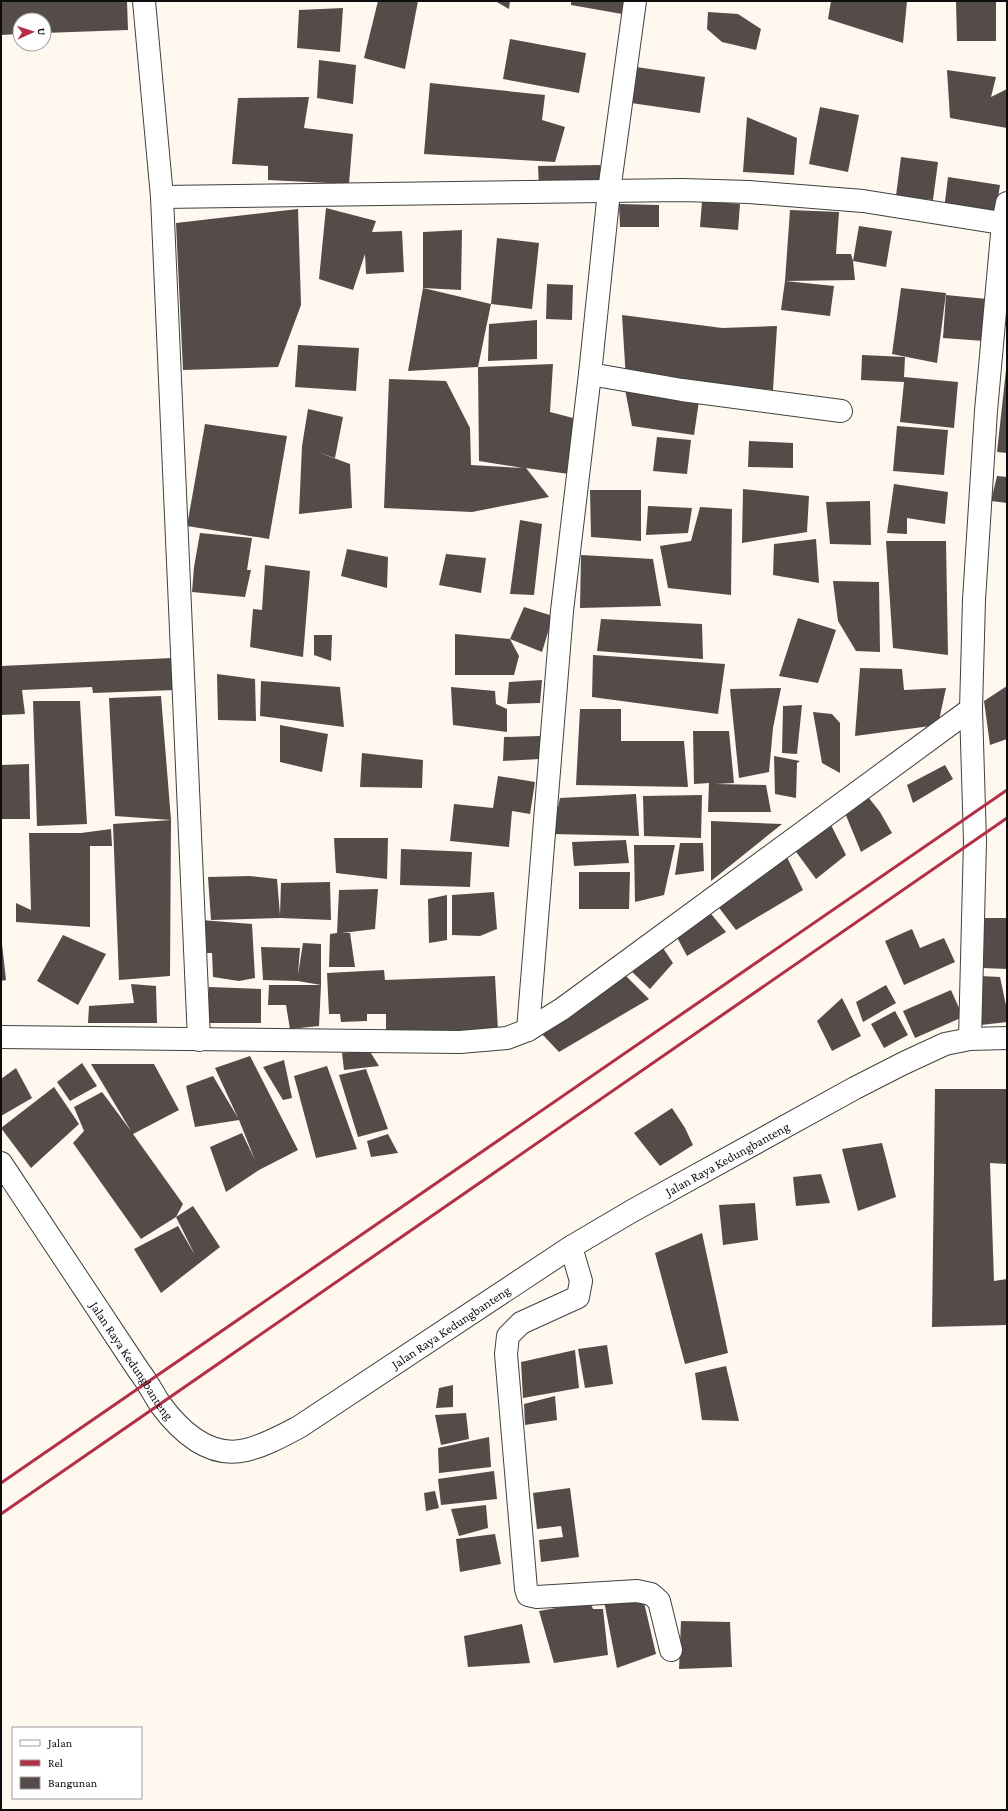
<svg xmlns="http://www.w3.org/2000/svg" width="1008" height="1811" font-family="'Crimson Pro',serif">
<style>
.building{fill:#554c4a}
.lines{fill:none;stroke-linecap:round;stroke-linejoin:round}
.minor-casing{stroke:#404040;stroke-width:24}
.tertiary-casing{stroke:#404040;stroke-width:24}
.minor{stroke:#fff;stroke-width:22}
.tertiary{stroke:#fff;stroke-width:22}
.rail{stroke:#b32f48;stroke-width:3}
.labels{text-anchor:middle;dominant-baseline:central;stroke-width:4;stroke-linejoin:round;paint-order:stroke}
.street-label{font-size:13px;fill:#0d0d0d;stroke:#fff}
</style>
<rect width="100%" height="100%" fill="#fef8ee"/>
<g class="building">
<path d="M 1,1 L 127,1 L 128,30 L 44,33 L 44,20 L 20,20 L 20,34 L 1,35 Z"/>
<path d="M 378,1 L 418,1 L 405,69 L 364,58 Z"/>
<path d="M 495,1 L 510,1 L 509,9 Z"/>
<path d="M 571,1 L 624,1 L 622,14 L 571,5 Z"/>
<path d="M 831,1 L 907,1 L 903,43 L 828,19 Z"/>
<path d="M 956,1 L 996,1 L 996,41 L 957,41 Z"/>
<path d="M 343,8 L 340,52 L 297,48 L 299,10 Z"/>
<path d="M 708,12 L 738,14 L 761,29 L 756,50 L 722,42 L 707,29 Z"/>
<path d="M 510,39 L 586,53 L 579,93 L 503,79 Z"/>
<path d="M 319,60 L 356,65 L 353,104 L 317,98 Z"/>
<path d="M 636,67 L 705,77 L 700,113 L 631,103 Z"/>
<path d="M 947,70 L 996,77 L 991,97 L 1007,89 L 1007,128 L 950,118 Z"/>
<path d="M 430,83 L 545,95 L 542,120 L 565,127 L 555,162 L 424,154 Z"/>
<path d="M 309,97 L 304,128 L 353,134 L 349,184 L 268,180 L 268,166 L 232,164 L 238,98 Z"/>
<path d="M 820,107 L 859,115 L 848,172 L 809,164 Z"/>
<path d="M 747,117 L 797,138 L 794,175 L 743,172 Z"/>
<path d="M 901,157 L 938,162 L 933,200 L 896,196 Z"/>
<path d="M 600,165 L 601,186 L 539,188 L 538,166 Z"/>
<path d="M 948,177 L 1000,185 L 995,217 L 944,210 Z"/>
<path d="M 702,201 L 740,204 L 738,230 L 700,227 Z"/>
<path d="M 619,204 L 659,205 L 659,227 L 620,227 Z"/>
<path d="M 326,208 L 376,221 L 372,232 L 402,231 L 404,272 L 366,274 L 365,254 L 353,290 L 319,279 Z"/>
<path d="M 298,209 L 301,305 L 278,367 L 183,370 L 176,223 Z"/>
<path d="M 790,210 L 839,212 L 836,254 L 851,254 L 853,261 L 859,226 L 892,231 L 886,267 L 853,261 L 855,280 L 785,281 Z"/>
<path d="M 462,230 L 461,290 L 423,288 L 423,232 Z"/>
<path d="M 497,238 L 539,243 L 532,309 L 491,304 L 478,367 L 553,364 L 550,412 L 573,418 L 569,474 L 526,468 L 549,497 L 472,512 L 384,508 L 389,379 L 446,381 L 470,428 L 471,465 L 523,468 L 479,461 L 478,367 L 408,371 L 423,288 L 491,304 Z"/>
<path d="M 785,281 L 834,286 L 830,316 L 781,310 Z"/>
<path d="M 547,284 L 573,285 L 572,320 L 546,319 Z"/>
<path d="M 901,288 L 946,293 L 937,363 L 892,354 Z"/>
<path d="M 946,295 L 987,299 L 984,341 L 943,338 Z"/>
<path d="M 622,315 L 722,328 L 777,326 L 773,390 L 626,380 Z"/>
<path d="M 537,320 L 537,359 L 488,361 L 489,324 Z"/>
<path d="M 298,345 L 359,348 L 356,391 L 295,387 Z"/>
<path d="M 862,355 L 905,357 L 904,377 L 958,382 L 954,428 L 900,422 L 904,382 L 861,380 Z"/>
<path d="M 1006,370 L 1007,370 L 1007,453 L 997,452 Z"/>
<path d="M 625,389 L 699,401 L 694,435 L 632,426 Z"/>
<path d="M 308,409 L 343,417 L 335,458 L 315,451 L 350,464 L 352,508 L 299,514 L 302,446 Z"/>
<path d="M 205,424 L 287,436 L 269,539 L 187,526 Z"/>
<path d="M 897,426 L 948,430 L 944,475 L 893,471 Z"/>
<path d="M 657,437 L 691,440 L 687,474 L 653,471 Z"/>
<path d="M 749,441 L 793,443 L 793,468 L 748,467 Z"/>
<path d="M 997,476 L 1007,477 L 1007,503 L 991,501 Z"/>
<path d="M 894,484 L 948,492 L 945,524 L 907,518 L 907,534 L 887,533 Z"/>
<path d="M 743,489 L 809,496 L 807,532 L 742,543 Z"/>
<path d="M 590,490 L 641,490 L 641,541 L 591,537 Z"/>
<path d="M 870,501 L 871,545 L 830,544 L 826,502 Z"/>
<path d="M 648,506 L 692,508 L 688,533 L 646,535 Z"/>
<path d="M 700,507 L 732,509 L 731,595 L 668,588 L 660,546 L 691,541 Z"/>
<path d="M 520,520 L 542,524 L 534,595 L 510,594 Z"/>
<path d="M 200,533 L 252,538 L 247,570 L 251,570 L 245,597 L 192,592 L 194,567 Z"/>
<path d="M 816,539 L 819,583 L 773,575 L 774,544 Z"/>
<path d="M 886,541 L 946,541 L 948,655 L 893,648 Z"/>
<path d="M 347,549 L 388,557 L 387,588 L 341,576 Z"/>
<path d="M 446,554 L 486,558 L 481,593 L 439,585 Z"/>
<path d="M 581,555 L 653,559 L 661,606 L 580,608 Z"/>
<path d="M 265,565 L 310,571 L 303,657 L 250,647 L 253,609 L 262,610 Z"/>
<path d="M 833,581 L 879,582 L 880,652 L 856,651 L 838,621 Z"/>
<path d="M 524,607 L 553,616 L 542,652 L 510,639 Z"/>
<path d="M 798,618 L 836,630 L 818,683 L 779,676 Z"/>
<path d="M 601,619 L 702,624 L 703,659 L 597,651 Z"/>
<path d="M 455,634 L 510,639 L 519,656 L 514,675 L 455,675 Z"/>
<path d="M 314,635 L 332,635 L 331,661 L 314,655 Z"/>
<path d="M 593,655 L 725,664 L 718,714 L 592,697 Z"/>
<path d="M 172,658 L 175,690 L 93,693 L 92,687 L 22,690 L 25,714 L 1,715 L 1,666 Z"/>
<path d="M 860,668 L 902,669 L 904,690 L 946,688 L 938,725 L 855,736 Z"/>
<path d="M 217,674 L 255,679 L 256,721 L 218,720 Z"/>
<path d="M 542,680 L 540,703 L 507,704 L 509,682 Z"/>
<path d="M 261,681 L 340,687 L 344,727 L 260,716 Z"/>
<path d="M 1007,686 L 1007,739 L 990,745 L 984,701 Z"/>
<path d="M 451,687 L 495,691 L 496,704 L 507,709 L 507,732 L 453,725 Z"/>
<path d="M 781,688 L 773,728 L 769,772 L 739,778 L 730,689 Z"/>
<path d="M 161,696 L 171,820 L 170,976 L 119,980 L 113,824 L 171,820 L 115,816 L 109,698 Z"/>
<path d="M 33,701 L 80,701 L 87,824 L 37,826 Z"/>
<path d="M 802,705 L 797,754 L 782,753 L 783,706 Z"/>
<path d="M 580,709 L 621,709 L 621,741 L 684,741 L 688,787 L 576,785 Z"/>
<path d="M 813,712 L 832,714 L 840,723 L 840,773 L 822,763 Z"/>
<path d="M 280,725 L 328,734 L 322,772 L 280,762 Z"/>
<path d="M 693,731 L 729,731 L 734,783 L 715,784 L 766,785 L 771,812 L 708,812 L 709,783 L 694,784 Z"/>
<path d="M 541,736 L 540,759 L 503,761 L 504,737 Z"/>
<path d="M 362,753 L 423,760 L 422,788 L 360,787 Z"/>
<path d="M 774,756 L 800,761 L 797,763 L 796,798 L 775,794 Z"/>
<path d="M 29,764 L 30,819 L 1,819 L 1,765 Z"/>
<path d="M 945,765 L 953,779 L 913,803 L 907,785 Z"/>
<path d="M 498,776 L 535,782 L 530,814 L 512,811 L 509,847 L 450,841 L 454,804 L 493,808 Z"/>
<path d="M 865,793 L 880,812 L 892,833 L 861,852 L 845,813 Z"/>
<path d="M 636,794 L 639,836 L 552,834 L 560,798 Z"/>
<path d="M 702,795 L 701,838 L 644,836 L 643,796 Z"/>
<path d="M 711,821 L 782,824 L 711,881 Z"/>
<path d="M 830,823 L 846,855 L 816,879 L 794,849 Z"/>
<path d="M 111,829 L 112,846 L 90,846 L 90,927 L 16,922 L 16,903 L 31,910 L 29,833 L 81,833 Z"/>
<path d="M 334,838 L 388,838 L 387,879 L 336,873 Z"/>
<path d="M 626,840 L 629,863 L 574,866 L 572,842 Z"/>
<path d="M 680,843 L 703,843 L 704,871 L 675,875 Z"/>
<path d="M 634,845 L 675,845 L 664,895 L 635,902 Z"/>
<path d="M 401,849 L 472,852 L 470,887 L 400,885 Z"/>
<path d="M 786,855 L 803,890 L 736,930 L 717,905 Z"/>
<path d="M 579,872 L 630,872 L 629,909 L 579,909 Z"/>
<path d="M 250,876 L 277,879 L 280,915 L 281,883 L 330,882 L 331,920 L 280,918 L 211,920 L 208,877 Z"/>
<path d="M 378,889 L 375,929 L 342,933 L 350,933 L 355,967 L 329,967 L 330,934 L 337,933 L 339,890 Z"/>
<path d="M 494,892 L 497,929 L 480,936 L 452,935 L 452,895 Z"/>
<path d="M 447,895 L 447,940 L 429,943 L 428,899 Z"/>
<path d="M 707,909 L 726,932 L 687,956 L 672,928 Z"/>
<path d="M 984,918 L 1007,918 L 1007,969 L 983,968 Z"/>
<path d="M 201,920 L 252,924 L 255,978 L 239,981 L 213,977 L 212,953 L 202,953 Z"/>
<path d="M 912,929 L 920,948 L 944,938 L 955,962 L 904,985 L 885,941 Z"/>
<path d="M 63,935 L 106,954 L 78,1005 L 37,981 Z"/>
<path d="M 303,943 L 321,944 L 321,985 L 298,981 L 263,980 L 261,947 L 300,948 L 298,975 Z"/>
<path d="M 1,944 L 2,944 L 6,980 L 1,981 Z"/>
<path d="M 661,945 L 673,963 L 650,989 L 629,969 Z"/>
<path d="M 384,970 L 385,980 L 495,976 L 498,1030 L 386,1033 L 386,1014 L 367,1014 L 367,1021 L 341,1022 L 340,1014 L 329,1014 L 327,973 Z"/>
<path d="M 623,973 L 649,999 L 559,1052 L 541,1033 Z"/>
<path d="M 980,976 L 1000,977 L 1007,1010 L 1007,1022 L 981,1025 Z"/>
<path d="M 131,984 L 156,986 L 157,1023 L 88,1023 L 89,1006 L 134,1003 Z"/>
<path d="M 269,985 L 321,985 L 319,1026 L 290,1029 L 286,1005 L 268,1005 Z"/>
<path d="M 886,985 L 896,1003 L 863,1022 L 856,1002 Z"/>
<path d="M 209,987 L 261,989 L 261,1023 L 209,1023 Z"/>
<path d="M 951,990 L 963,1017 L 915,1038 L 903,1011 Z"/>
<path d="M 842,998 L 861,1036 L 832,1051 L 817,1021 Z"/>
<path d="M 895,1011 L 908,1035 L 884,1048 L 871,1024 Z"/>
<path d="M 369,1050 L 379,1066 L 344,1070 L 342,1053 Z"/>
<path d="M 250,1056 L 298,1150 L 259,1170 L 226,1192 L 210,1147 L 242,1133 L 255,1160 L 239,1120 L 195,1127 L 186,1086 L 213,1076 L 238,1118 L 215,1068 Z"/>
<path d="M 284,1060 L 292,1098 L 283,1100 L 263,1067 Z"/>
<path d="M 82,1063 L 97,1086 L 70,1101 L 57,1082 Z"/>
<path d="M 91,1064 L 154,1064 L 179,1110 L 133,1134 L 183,1204 L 176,1217 L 141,1239 L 73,1143 L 84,1131 L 74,1107 L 102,1092 L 131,1131 Z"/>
<path d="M 327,1066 L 357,1149 L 316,1158 L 294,1076 Z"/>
<path d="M 16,1068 L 32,1098 L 1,1116 L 1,1079 Z"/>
<path d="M 366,1069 L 388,1129 L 358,1137 L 339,1075 Z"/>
<path d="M 54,1087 L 79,1124 L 31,1168 L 1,1128 Z"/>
<path d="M 935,1089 L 1007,1089 L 1007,1164 L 990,1163 L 994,1281 L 1007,1279 L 1007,1325 L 932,1327 Z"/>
<path d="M 672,1108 L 685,1128 L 693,1145 L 660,1166 L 634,1133 Z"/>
<path d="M 388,1134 L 398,1153 L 371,1157 L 367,1141 Z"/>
<path d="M 882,1143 L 896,1197 L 858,1211 L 842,1149 Z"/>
<path d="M 821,1174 L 830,1203 L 796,1206 L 793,1177 Z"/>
<path d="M 755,1203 L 758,1240 L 723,1245 L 719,1205 Z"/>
<path d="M 193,1206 L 220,1247 L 161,1293 L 134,1249 L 178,1226 L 195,1255 L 176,1217 Z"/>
<path d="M 702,1233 L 728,1353 L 685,1364 L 655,1253 Z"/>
<path d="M 607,1345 L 613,1384 L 585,1388 L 578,1349 Z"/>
<path d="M 575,1350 L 579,1388 L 523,1398 L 521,1362 Z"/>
<path d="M 726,1366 L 739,1421 L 702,1420 L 695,1373 Z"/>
<path d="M 453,1385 L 453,1407 L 436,1408 L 439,1388 Z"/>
<path d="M 555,1396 L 557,1420 L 525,1425 L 524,1404 Z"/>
<path d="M 466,1413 L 469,1439 L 441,1445 L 435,1415 Z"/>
<path d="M 489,1437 L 491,1467 L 439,1473 L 438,1448 Z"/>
<path d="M 494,1471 L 497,1499 L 441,1505 L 438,1479 Z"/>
<path d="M 570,1488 L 579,1557 L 541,1562 L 539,1540 L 563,1537 L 561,1526 L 537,1529 L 533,1493 Z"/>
<path d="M 435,1491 L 439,1508 L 426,1511 L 424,1493 Z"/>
<path d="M 486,1505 L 488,1528 L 459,1536 L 451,1509 Z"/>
<path d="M 495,1534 L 501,1564 L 460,1572 L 456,1539 Z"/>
<path d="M 643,1598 L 656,1654 L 617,1668 L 604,1601 Z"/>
<path d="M 590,1602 L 593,1609 L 603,1609 L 608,1655 L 554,1663 L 539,1611 Z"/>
<path d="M 681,1621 L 730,1622 L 732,1667 L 679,1669 Z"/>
<path d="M 522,1624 L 530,1663 L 468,1667 L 464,1636 Z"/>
</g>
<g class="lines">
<g class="minor-casing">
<g id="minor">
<path d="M 144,1 L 162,197 L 199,1040"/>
<path d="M 162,197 L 682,190 L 749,192 L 863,201 L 1007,224"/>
<path d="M 590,374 L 682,390 L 841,411"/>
<path d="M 528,1030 L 562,611 L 590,374 L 609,191 L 635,1"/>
<path d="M 1,1037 L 460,1042 L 507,1038 L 528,1030 L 562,1009 L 971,709"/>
<path d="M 970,1039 L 975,841 L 971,709 L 974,600 L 986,411 L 1003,223 L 1007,203"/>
<path d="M 571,1247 L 581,1281 L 578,1297 L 521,1323 L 508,1336 L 506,1354 L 526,1589 L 528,1595 L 537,1597 L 637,1591 L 651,1594 L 659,1601 L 671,1650"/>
</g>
</g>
<g class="tertiary-casing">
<g id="tertiary">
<path id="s1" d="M 1,1163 L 139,1371 C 147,1381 153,1393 160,1404 C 180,1431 209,1459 246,1450 C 264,1446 282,1436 299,1427 L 571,1247 L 632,1211 L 855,1088 L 904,1063 L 945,1044 L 970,1039 L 1007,1038"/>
</g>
</g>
<use href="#minor" class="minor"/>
<use href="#tertiary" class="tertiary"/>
<g class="rail">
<path d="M 1,1483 L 1007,790"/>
<path d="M 1,1514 L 1007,818"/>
</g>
</g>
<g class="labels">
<g class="street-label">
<text stroke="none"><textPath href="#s1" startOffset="956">Jalan Raya Kedungbanteng</textPath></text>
<text stroke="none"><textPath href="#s1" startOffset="632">Jalan Raya Kedungbanteng</textPath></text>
<text stroke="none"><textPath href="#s1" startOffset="237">Jalan Raya Kedungbanteng</textPath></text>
</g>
</g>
<rect width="1008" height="1811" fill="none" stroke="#0d0d0d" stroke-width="4"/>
<rect x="12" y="1727" width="130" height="72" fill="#ffffff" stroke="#9e9e9e"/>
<rect x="20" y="1740" width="20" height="6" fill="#ffffff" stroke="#9e9e9e"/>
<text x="48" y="1747" font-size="12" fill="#0d0d0d">Jalan</text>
<rect x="20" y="1760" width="20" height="6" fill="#b32f48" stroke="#9e9e9e"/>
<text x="48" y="1767" font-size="12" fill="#0d0d0d">Rel</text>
<rect x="20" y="1777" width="20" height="12" fill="#554c4a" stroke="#9e9e9e"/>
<text x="48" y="1787" font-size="12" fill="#0d0d0d">Bangunan</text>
<g transform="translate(32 32) rotate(87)"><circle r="19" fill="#ffffff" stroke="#9e9e9e"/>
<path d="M0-3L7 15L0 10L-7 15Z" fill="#b32f48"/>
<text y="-6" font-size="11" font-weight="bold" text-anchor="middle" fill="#0d0d0d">U</text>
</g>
</svg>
